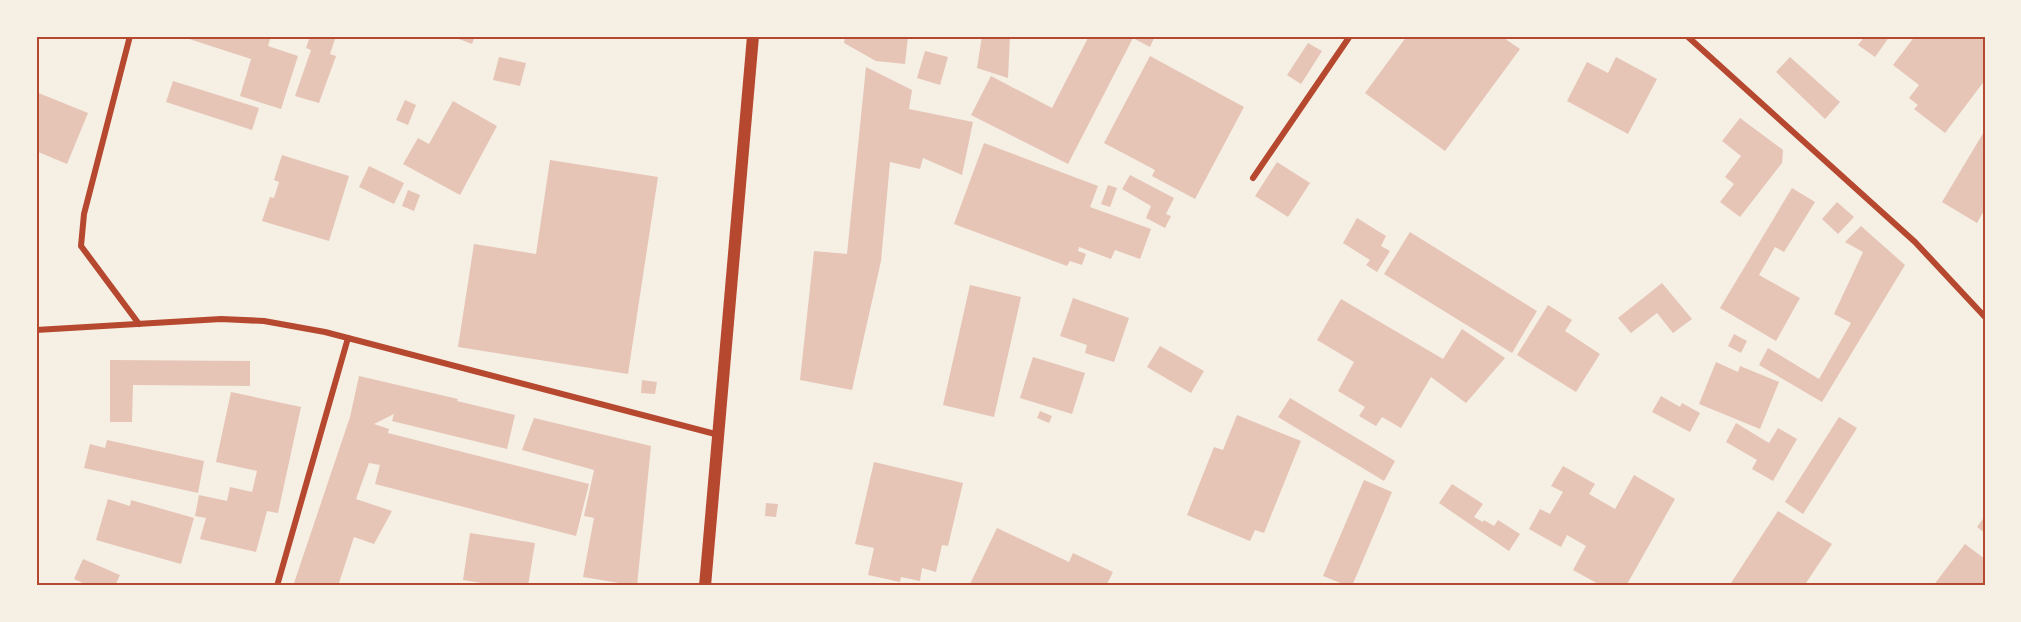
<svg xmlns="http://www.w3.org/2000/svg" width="2021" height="622" font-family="'Space Grotesk',sans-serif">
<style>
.building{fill:#e6c5b7}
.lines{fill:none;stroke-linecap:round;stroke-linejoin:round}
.minor{stroke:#b5482f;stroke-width:6}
.secondary{stroke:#b5482f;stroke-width:12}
.neatline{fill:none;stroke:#b5482f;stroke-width:2}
</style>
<rect width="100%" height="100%" fill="#f6efe4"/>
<g class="building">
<path d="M 180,36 L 271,36 L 268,46 L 298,56 L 281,109 L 240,96 L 251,59 Z"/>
<path d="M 310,36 L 336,36 L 330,54 L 336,56 L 319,103 L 295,96 L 311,50 L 306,48 Z"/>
<path d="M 451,36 L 475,36 L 472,44 Z"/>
<path d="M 845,36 L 908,36 L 905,64 L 876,61 L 844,43 Z"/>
<path d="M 982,36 L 1010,36 L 1008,78 L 977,68 Z"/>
<path d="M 1089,36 L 1155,36 L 1150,47 L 1133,38 L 1068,164 L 971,115 L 991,76 L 1052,108 Z"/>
<path d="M 1407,36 L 1501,36 L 1520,49 L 1445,151 L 1365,93 Z"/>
<path d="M 1865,36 L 1890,36 L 1875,57 L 1858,45 Z"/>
<path d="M 1915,36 L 1985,36 L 1985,80 L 1945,133 L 1914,109 L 1918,105 L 1909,98 L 1919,85 L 1893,65 Z"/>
<path d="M 1308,43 L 1322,51 L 1301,84 L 1287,75 Z"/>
<path d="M 925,51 L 948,57 L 940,85 L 917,78 Z"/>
<path d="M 1150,56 L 1244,107 L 1195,199 L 1152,176 L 1155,170 L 1104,143 Z"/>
<path d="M 499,57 L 526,63 L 520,86 L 493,80 Z"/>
<path d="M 1616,57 L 1657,79 L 1628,134 L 1567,101 L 1587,62 L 1608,73 Z"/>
<path d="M 1790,57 L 1840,102 L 1825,119 L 1776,72 Z"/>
<path d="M 866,67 L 912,90 L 909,109 L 973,122 L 962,175 L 923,158 L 920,169 L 890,162 L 881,261 L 852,390 L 800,380 L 814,251 L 847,254 Z"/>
<path d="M 173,81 L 259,108 L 252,130 L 166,102 Z"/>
<path d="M 36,92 L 88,113 L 67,164 L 36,151 Z"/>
<path d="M 405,100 L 416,105 L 408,125 L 396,120 Z"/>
<path d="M 453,101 L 497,126 L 460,195 L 403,164 L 418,138 L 429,144 Z"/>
<path d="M 1740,118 L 1783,150 L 1782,163 L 1740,217 L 1720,202 L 1734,184 L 1725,177 L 1741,156 L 1722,141 Z"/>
<path d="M 1985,130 L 1985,209 L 1977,223 L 1942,202 Z"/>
<path d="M 984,143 L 1098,186 L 1090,207 L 1151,229 L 1140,259 L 1115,250 L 1111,259 L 1079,247 L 1078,251 L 1086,254 L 1082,265 L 1070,261 L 1067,266 L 954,224 Z"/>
<path d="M 282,155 L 349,176 L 329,241 L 262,221 L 270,197 L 274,198 L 279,182 L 274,180 Z"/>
<path d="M 550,160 L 658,177 L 628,374 L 458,347 L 474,244 L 536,254 Z"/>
<path d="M 1277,162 L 1310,183 L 1288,217 L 1255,196 Z"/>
<path d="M 369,166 L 404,183 L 394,204 L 359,187 Z"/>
<path d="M 1130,175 L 1174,198 L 1166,214 L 1171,216 L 1165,228 L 1146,218 L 1151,206 L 1122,189 Z"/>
<path d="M 1108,185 L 1117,188 L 1110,207 L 1101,204 Z"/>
<path d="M 1792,188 L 1815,202 L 1784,252 L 1775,247 L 1759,275 L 1800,298 L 1776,341 L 1720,308 Z"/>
<path d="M 408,190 L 420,195 L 414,211 L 402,206 Z"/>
<path d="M 1837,202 L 1854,217 L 1838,234 L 1822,219 Z"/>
<path d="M 1357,218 L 1386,236 L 1381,246 L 1390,251 L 1377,272 L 1366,265 L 1370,260 L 1343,243 Z"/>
<path d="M 1861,226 L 1905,265 L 1822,402 L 1759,365 L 1768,348 L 1819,379 L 1851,323 L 1834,314 L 1863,252 L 1845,242 Z"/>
<path d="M 1410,232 L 1537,311 L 1512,353 L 1384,274 Z"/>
<path d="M 1662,283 L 1692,319 L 1673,333 L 1657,313 L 1631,333 L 1618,318 Z"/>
<path d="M 970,285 L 1021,297 L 994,417 L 943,405 Z"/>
<path d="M 1073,298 L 1129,318 L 1114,362 L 1085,353 L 1087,345 L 1060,336 Z"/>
<path d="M 1341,299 L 1443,359 L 1462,329 L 1505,358 L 1466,403 L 1431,377 L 1401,428 L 1382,417 L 1376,426 L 1359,416 L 1365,407 L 1338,391 L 1354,362 L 1317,340 Z"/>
<path d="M 1548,305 L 1572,320 L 1565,331 L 1600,354 L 1576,392 L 1517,355 Z"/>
<path d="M 1734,334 L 1747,341 L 1741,353 L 1728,346 Z"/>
<path d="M 1160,346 L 1204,371 L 1191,393 L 1147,367 Z"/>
<path d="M 1033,357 L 1085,373 L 1072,414 L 1020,398 Z"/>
<path d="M 110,360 L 250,361 L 250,386 L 133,385 L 132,422 L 110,422 Z"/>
<path d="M 1716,362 L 1738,372 L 1740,366 L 1779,382 L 1760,429 L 1699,404 Z"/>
<path d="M 359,376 L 458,399 L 457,401 L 515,415 L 507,449 L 392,421 L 394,414 L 374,424 L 389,429 L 388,433 L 589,484 L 576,536 L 375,484 L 380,465 L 369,463 L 356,499 L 392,511 L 374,544 L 354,537 L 338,586 L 293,586 L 350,417 Z"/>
<path d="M 642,380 L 657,382 L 655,394 L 641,393 Z"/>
<path d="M 231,392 L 301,407 L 278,513 L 267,511 L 256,552 L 200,539 L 206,518 L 195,516 L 199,495 L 227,501 L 230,487 L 252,492 L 257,471 L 216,462 Z"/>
<path d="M 1661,396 L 1680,407 L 1682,403 L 1700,413 L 1690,432 L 1652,412 Z"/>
<path d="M 1290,398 L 1395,461 L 1384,481 L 1278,417 Z"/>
<path d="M 1040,411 L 1052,416 L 1049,423 L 1037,418 Z"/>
<path d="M 1237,415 L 1301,441 L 1264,533 L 1255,530 L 1250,541 L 1187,515 L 1214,447 L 1223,450 Z"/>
<path d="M 1839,417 L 1857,428 L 1803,514 L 1785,502 Z"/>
<path d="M 534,418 L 651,446 L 637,586 L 583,577 L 594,518 L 584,516 L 594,470 L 522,450 Z"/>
<path d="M 1736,423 L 1769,443 L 1778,428 L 1797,439 L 1773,481 L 1752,469 L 1757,460 L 1726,442 Z"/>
<path d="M 107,440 L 204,461 L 198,493 L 84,468 L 90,444 L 105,448 Z"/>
<path d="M 874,462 L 963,483 L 948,546 L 942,545 L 936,572 L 922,568 L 920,581 L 901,577 L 900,582 L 868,575 L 874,548 L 855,544 Z"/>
<path d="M 1563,466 L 1595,484 L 1589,494 L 1615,509 L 1634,475 L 1675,499 L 1626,586 L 1602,586 L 1573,570 L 1586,546 L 1567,535 L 1561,547 L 1529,529 L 1540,509 L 1550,514 L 1563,492 L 1551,486 Z"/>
<path d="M 1364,480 L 1392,492 L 1352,586 L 1348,586 L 1323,576 Z"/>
<path d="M 1452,484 L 1483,504 L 1474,517 L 1483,522 L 1484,520 L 1494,526 L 1498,520 L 1520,534 L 1509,551 L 1439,503 Z"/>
<path d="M 108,499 L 130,506 L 131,500 L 194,518 L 181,564 L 96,540 Z"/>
<path d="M 766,503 L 778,504 L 776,517 L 765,516 Z"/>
<path d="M 1778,511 L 1832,544 L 1804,586 L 1729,586 Z"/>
<path d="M 1985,516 L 1985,533 L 1977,527 Z"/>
<path d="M 997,528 L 1069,562 L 1073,553 L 1113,572 L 1106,586 L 969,586 Z"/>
<path d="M 470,533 L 535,543 L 528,586 L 500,586 L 463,580 Z"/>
<path d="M 1965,544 L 1985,559 L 1985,586 L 1933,586 Z"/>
<path d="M 83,559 L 120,575 L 115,586 L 89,586 L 74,579 Z"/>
</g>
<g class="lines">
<g class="minor">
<path d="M 130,36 L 84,214 L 81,246 L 139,324"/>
<path d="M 1687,36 L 1915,242 L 1985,317"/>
<path d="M 1253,178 L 1350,36"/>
<path d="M 36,330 L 221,319 L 264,321 L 325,332 L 719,435"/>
<path d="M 277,586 L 348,338"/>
</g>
<path class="secondary" d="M 705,586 L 753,36"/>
</g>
<rect width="2021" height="622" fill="none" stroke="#f6efe4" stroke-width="75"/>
<rect x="38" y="38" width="1946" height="546" class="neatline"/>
</svg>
